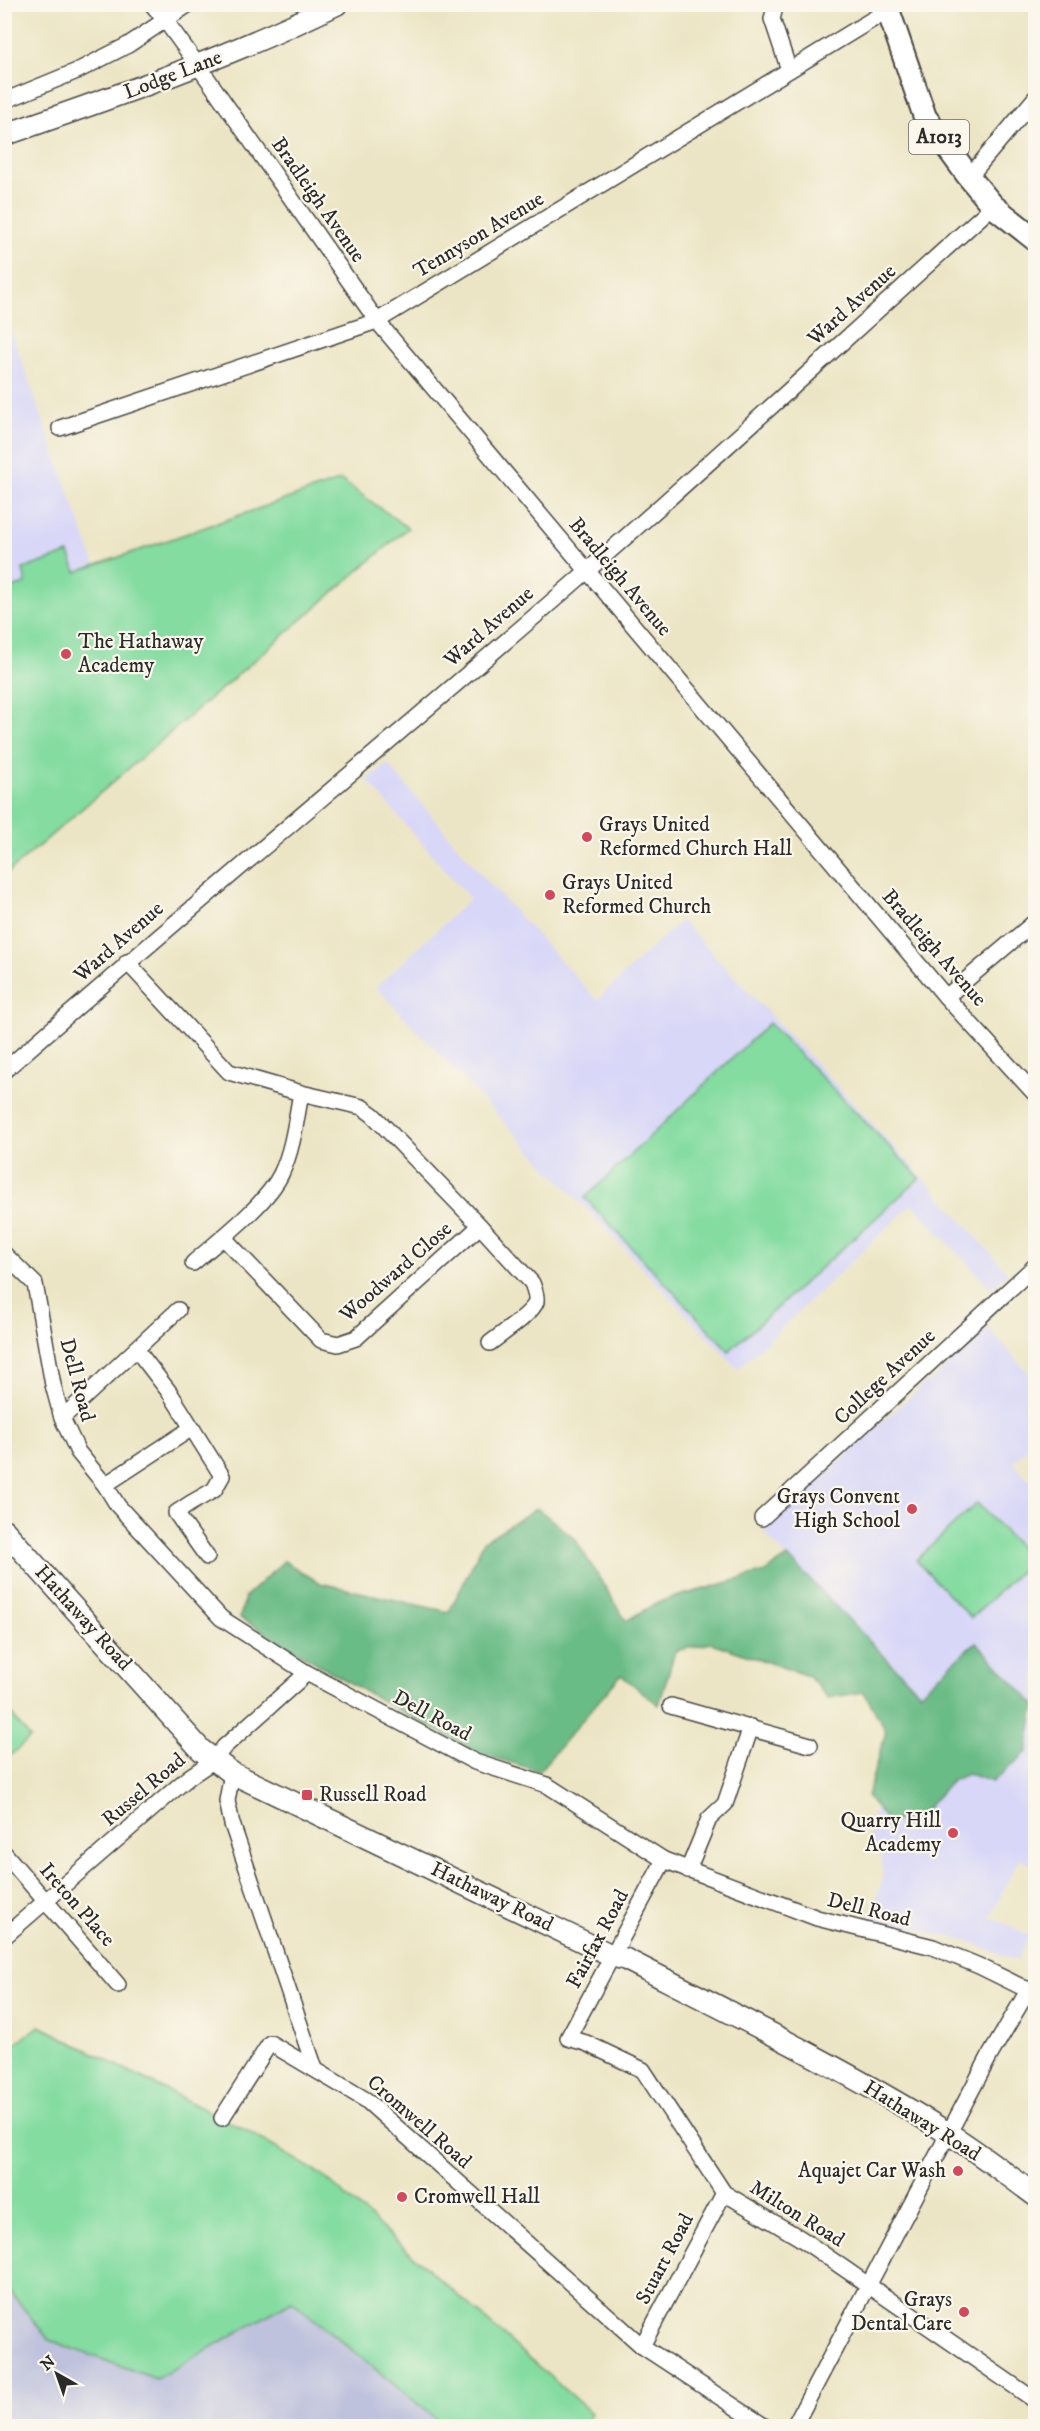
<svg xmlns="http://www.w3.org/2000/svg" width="1040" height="2431" font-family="'IM FELL DW Pica',serif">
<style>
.built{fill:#d8d7f8}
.industrial{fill:#bfc2dd}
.green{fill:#84dca0;stroke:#588466;stroke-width:1.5}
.forest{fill:#6bbc86;stroke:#4b7458;stroke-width:1.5}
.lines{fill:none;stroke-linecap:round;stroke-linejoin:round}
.street-casing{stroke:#484742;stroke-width:18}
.secondary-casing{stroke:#484742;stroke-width:24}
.primary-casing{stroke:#484742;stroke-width:26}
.street{stroke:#fff;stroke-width:15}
.secondary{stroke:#fff;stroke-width:21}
.primary{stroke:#fff;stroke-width:22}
.poi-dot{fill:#d1495b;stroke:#fbf7ec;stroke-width:2}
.labels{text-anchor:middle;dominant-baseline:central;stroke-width:4.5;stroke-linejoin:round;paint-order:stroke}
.shield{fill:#fbf7ec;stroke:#696865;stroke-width:1.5}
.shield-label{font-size:20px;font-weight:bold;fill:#2b2b2b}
.street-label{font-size:21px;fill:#2b2b2b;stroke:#fbf7ec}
.poi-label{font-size:21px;fill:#2b2b2b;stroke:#fbf7ec;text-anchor:start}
</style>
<rect width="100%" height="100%" fill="#fbf7ec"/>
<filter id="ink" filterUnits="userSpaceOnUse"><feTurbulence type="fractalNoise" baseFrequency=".0167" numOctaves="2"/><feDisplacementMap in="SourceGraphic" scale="12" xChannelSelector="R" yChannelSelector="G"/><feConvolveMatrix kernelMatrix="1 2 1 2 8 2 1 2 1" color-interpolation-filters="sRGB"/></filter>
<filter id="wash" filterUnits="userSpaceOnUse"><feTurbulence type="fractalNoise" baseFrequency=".008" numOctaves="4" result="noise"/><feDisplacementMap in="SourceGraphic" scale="24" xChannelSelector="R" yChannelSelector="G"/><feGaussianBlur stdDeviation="1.35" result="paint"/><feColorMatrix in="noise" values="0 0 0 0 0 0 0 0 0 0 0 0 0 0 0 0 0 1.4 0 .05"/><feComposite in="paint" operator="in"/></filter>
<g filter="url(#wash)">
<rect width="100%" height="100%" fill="#ece5c5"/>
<g class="built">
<path d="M 4,312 L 159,743 L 5,875 L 4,875 Z"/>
<path d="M 387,763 L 488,882 L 597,1000 L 681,920 L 931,1186 L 1008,1273 L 991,1289 L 912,1204 L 738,1369 L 376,987 L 470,899 L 367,780 Z"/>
<path d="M 987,1327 L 1035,1380 L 1035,1441 L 1013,1462 L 1035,1486 L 1035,1705 L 976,1642 L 920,1694 L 763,1532 L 928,1380 L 929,1383 Z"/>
<path d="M 1035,1714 L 1035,1867 L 1019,1859 L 990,1917 L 1029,1936 L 1017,1961 L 973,1943 L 869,1918 L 883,1879 L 881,1853 L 868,1843 L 875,1806 L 888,1822 L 919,1817 L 951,1781 L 1027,1752 Z"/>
</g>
<path class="industrial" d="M 4,2285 L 49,2340 L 156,2379 L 292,2301 L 445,2426 L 5,2426 Z"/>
<g class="green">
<path d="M 341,480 L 408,528 L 5,875 L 5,582 L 7,589 L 26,584 L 23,569 L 69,553 L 76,572 Z"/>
<path d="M 769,1023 L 920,1178 L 729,1351 L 585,1198 Z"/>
<path d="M 977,1503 L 1032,1560 L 971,1618 L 916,1560 Z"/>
<path d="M 4,1705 L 30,1738 L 5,1760 L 4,1760 Z"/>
<path d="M 40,2026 L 247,2131 L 322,2175 L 591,2413 L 585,2426 L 445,2426 L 292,2301 L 156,2379 L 49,2340 L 5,2285 L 4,2052 Z"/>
</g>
<path class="forest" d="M 537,1508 L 575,1539 L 626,1621 L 658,1602 L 765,1572 L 788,1557 L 920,1693 L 976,1642 L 1035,1705 L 1027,1752 L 992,1782 L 968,1774 L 951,1781 L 919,1817 L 888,1822 L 867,1796 L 886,1731 L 864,1692 L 828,1698 L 808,1676 L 711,1643 L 675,1651 L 659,1705 L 621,1675 L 539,1771 L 478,1753 L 364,1691 L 240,1618 L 245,1597 L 284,1561 L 320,1583 L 449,1612 L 484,1541 Z"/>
</g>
<g filter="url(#ink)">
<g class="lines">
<g class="street-casing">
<g id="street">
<path d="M 152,4 L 165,20 L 207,78 L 377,321 L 946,997 L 1036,1095"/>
<path d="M 776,4 L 772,19 L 789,70"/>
<path d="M 4,101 L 77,71 L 128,45 L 189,4"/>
<path d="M 969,177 L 1036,97"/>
<path d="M 60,428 L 377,321 L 888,10"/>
<path d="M 127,962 L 229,1072 L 301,1093"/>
<path d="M 946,997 L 1036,921"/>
<path d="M 4,1071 C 196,902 393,740 586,572 C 723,452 857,328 993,206"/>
<path d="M 480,1226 L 532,1283 C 534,1289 537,1295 536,1302 C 532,1314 501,1334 490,1343"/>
<path d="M 4,1254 L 35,1284 L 53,1385 L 62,1418 L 78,1452 L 105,1485 L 118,1506 L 221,1618 L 307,1673 L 475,1762 L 547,1785 L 664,1860 L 817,1918 L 933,1947 L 979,1966 L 1036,1994"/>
<path d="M 193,1263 C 219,1240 266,1205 281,1174 C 293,1149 296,1120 301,1093 L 362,1107 L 373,1115 L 480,1226 L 356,1338 L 338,1344 L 321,1340 L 223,1237"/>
<path d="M 136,1349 L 170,1393 L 222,1476 L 214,1490 L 191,1503 L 176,1513 L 207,1557"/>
<path d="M 62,1418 L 178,1310"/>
<path d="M 105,1485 L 192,1428"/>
<path d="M 762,1518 L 1036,1265"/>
<path d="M 671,1706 L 810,1745"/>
<path d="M 232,1773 L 227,1801 L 232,1824 L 315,2069"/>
<path d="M 4,1853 L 118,1985"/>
<path d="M 664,1860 L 568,2038 L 586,2043 L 643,2070 L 724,2193 L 800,2238 L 1036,2401"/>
<path d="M 688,1870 L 709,1819 L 725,1804 L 751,1727"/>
<path d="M 4,1937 L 189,1777 L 213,1761 L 224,1747 L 307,1673"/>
<path d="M 222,2118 L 270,2043 L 366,2100 L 642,2346 L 764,2426"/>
<path d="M 642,2346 L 724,2193"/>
<path d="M 794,2426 L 989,2057 L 1029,1989"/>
</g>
</g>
<g class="secondary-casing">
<g id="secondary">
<path d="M 4,135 C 117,96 230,57 337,4"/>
<path d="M 4,1530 L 201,1750 L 232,1773 L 613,1956 L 625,1959 C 733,2014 843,2068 946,2132 C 977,2151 1006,2174 1036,2196"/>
</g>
</g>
<g class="primary-casing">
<path id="primary" d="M 886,4 L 925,117 L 969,177 L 993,206 L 1036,240"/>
</g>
<use href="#street" class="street"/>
<use href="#secondary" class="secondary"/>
<use href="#primary" class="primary"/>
</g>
</g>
<g class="poi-dot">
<circle cx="66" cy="654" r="6"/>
<circle cx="587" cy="837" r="6"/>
<circle cx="550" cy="895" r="6"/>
<circle cx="912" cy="1509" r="6"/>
<rect x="301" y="1789" width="12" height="12" rx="3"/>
<circle cx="953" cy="1833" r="6"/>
<circle cx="958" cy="2171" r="6"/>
<circle cx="402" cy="2197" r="6"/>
<circle cx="964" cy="2312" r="6"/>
</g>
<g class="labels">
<rect class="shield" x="909" y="120" width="60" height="34" rx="4.5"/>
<g class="shield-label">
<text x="939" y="137">A1013</text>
</g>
<g class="street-label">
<text transform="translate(173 75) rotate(-21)">Lodge Lane</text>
<text transform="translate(318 200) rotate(55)">Bradleigh Avenue</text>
<text transform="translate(479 235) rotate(-31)">Tennyson Avenue</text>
<text transform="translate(852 305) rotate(-42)">Ward Avenue</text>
<text transform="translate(620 577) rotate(50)">Bradleigh Avenue</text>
<text transform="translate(489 627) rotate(-41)">Ward Avenue</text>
<text transform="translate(119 942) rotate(-41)">Ward Avenue</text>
<text transform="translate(934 948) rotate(49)">Bradleigh Avenue</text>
<text transform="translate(396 1272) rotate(-41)">Woodward Close</text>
<text transform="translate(885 1377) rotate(-43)">College Avenue</text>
<text transform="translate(77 1380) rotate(75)">Dell Road</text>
<text transform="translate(83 1618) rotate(48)">Hathaway Road</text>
<text transform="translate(432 1716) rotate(28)">Dell Road</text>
<text transform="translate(144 1790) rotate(-40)">Russel Road</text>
<text transform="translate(492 1897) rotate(26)">Hathaway Road</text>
<text transform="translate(77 1905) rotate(49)">Ireton Place</text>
<text transform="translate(869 1910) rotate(14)">Dell Road</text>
<text transform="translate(598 1939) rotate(-62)">Fairfax Road</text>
<text transform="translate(922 2121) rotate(32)">Hathaway Road</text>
<text transform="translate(419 2122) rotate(41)">Cromwell Road</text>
<text transform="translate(797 2214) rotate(32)">Milton Road</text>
<text transform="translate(665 2259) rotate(-62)">Stuart Road</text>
</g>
<g class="poi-label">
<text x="78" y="642">The Hathaway<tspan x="78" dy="24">Academy</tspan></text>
<text x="599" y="825">Grays United<tspan x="599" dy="24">Reformed Church Hall</tspan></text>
<text x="562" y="883">Grays United<tspan x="562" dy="24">Reformed Church</tspan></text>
<text x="900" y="1497" text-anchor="end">Grays Convent<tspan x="900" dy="24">High School</tspan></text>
<text x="319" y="1795">Russell Road</text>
<text x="941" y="1821" text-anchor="end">Quarry Hill<tspan x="941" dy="24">Academy</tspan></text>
<text x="946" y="2171" text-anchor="end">Aquajet Car Wash</text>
<text x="414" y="2197">Cromwell Hall</text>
<text x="952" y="2300" text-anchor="end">Grays<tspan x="952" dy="24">Dental Care</tspan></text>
</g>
</g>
<rect width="1040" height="2431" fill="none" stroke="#fbf7ec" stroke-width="24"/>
<g transform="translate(57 2374) rotate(320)" stroke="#fbf7ec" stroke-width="4.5" paint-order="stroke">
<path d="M0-4.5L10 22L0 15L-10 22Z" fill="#2b2b2b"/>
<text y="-9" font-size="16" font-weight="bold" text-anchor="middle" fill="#2b2b2b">N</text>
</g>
</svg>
